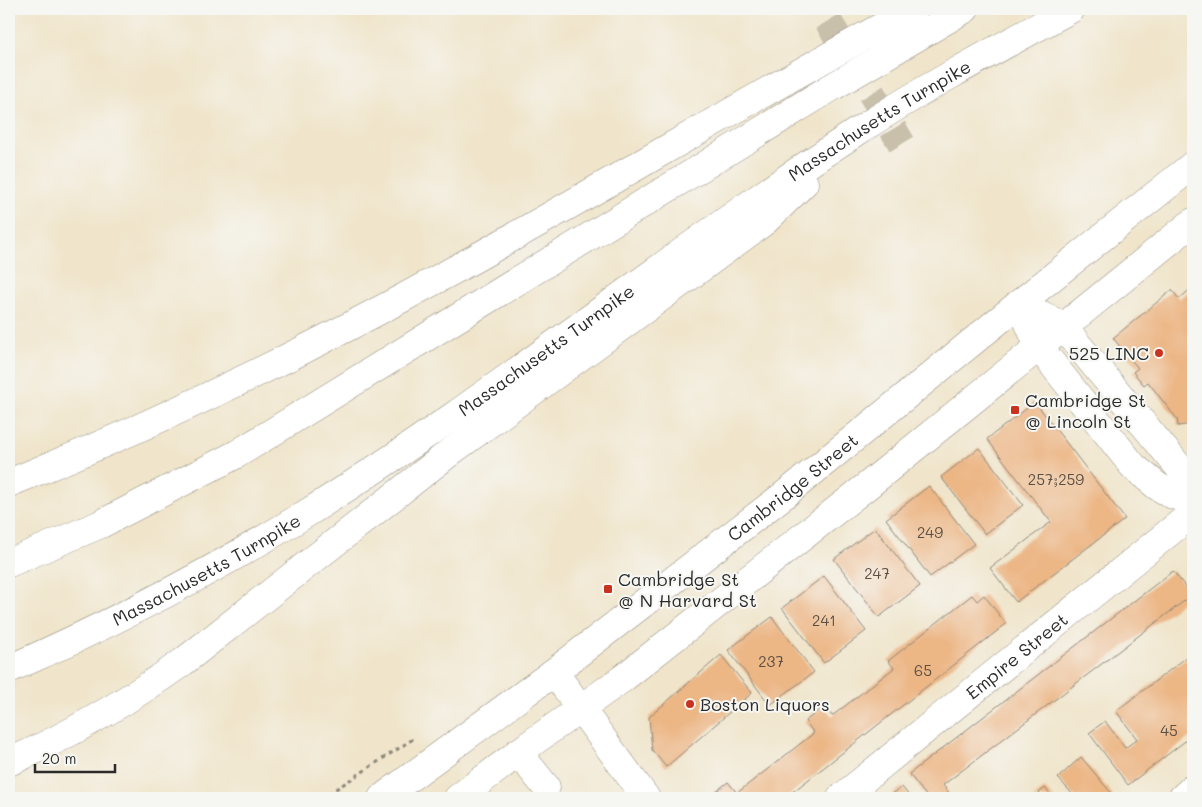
<svg xmlns="http://www.w3.org/2000/svg" width="1202" height="807" font-family="Mali,sans-serif">
<style>
.building{fill:#ecb685}
.lines{fill:none;stroke-linecap:round;stroke-linejoin:round}
.minor-tunnel{stroke:#c9c0ab;stroke-width:28;stroke-dasharray:28 14;stroke-linecap:butt}
.minor-casing{stroke:#8e887b;stroke-width:29}
.major-casing{stroke:#8e887b;stroke-width:29}
.highway-casing{stroke:#8e887b;stroke-width:29}
.path{stroke:#8e887b;stroke-width:3;stroke-dasharray:4 4;stroke-linecap:butt}
.minor{stroke:#fff;stroke-width:28}
.major{stroke:#fff;stroke-width:28}
.highway{stroke:#fff;stroke-width:28}
.poi-dot{fill:#c8321e;stroke:#f6f6f2;stroke-width:2}
.labels{text-anchor:middle;dominant-baseline:central;stroke-width:4;stroke-linejoin:round;paint-order:stroke}
.number-label{font-size:15px;fill:#5b4e42}
.street-label{font-size:18px;fill:#2b2b2b;stroke:#f6f6f2}
.poi-label{font-size:18px;fill:#2b2b2b;stroke:#f6f6f2;text-anchor:start}
</style>
<rect width="100%" height="100%" fill="#f6f6f2"/>
<filter id="ink" filterUnits="userSpaceOnUse"><feTurbulence type="fractalNoise" baseFrequency=".02" numOctaves="2"/><feDisplacementMap in="SourceGraphic" scale="10" xChannelSelector="R" yChannelSelector="G"/><feConvolveMatrix kernelMatrix="1 2 1 2 8 2 1 2 1" color-interpolation-filters="sRGB"/></filter>
<filter id="wash" filterUnits="userSpaceOnUse"><feTurbulence type="fractalNoise" baseFrequency=".0096" numOctaves="4" result="noise"/><feDisplacementMap in="SourceGraphic" scale="20" xChannelSelector="R" yChannelSelector="G"/><feGaussianBlur stdDeviation="1.12" result="paint"/><feColorMatrix in="noise" values="0 0 0 0 0 0 0 0 0 0 0 0 0 0 0 0 0 1.4 0 .05"/><feComposite in="paint" operator="in"/></filter>
<g filter="url(#wash)">
<rect width="100%" height="100%" fill="#f0e5cb"/>
<g id="blocks">
<g class="building">
<path d="M 1193,287 L 1193,424 L 1178,426 L 1177,419 L 1148,382 L 1144,385 L 1133,372 L 1138,368 L 1113,338 L 1172,290 L 1179,299 Z"/>
<path d="M 1035,402 L 1125,519 L 1016,602 L 990,568 L 1051,522 L 987,439 Z"/>
<path d="M 979,448 L 1023,505 L 985,534 L 941,477 Z"/>
<path d="M 929,486 L 974,544 L 930,577 L 886,519 Z"/>
<path d="M 875,528 L 920,586 L 879,617 L 834,559 Z"/>
<path d="M 1173,571 L 1192,595 L 943,785 L 949,793 L 942,798 L 928,798 L 909,774 Z"/>
<path d="M 824,576 L 866,631 L 824,663 L 782,608 Z"/>
<path d="M 972,595 L 977,601 L 984,595 L 1006,624 L 785,798 L 707,798 L 728,782 L 737,793 L 814,733 L 805,721 L 824,707 L 832,716 L 894,668 L 888,661 Z"/>
<path d="M 772,617 L 814,672 L 770,705 L 728,650 Z"/>
<path d="M 721,655 L 752,693 L 666,767 L 652,750 L 649,717 Z"/>
<path d="M 1187,657 L 1193,666 L 1193,735 L 1128,785 L 1089,733 L 1105,721 L 1125,748 L 1137,739 L 1116,711 Z"/>
<path d="M 1081,757 L 1113,795 L 1109,798 L 1076,798 L 1058,778 Z"/>
<path d="M 902,787 L 911,798 L 887,798 Z"/>
<path d="M 1045,788 L 1054,798 L 1033,798 Z"/>
</g>
</g>
</g>
<g filter="url(#ink)">
<use href="#blocks" fill-opacity="0" stroke="#8e887b" stroke-width="1"/>
<g class="lines">
<path class="minor-tunnel" d="M 828,21 L 902,144"/>
<g class="minor-casing">
<g id="minor">
<path d="M 1020,303 L 1039,347 L 1133,466 L 1157,486 L 1173,495 L 1193,501"/>
<path d="M 1020,303 L 1063,327 L 1193,484"/>
<path d="M 518,752 L 546,787"/>
<path id="s1" d="M 841,798 L 1193,513"/>
<path d="M 1182,798 L 1193,788"/>
</g>
</g>
<g class="major-casing">
<g id="major">
<path d="M 554,672 L 646,798"/>
<path id="s2" d="M 382,798 L 554,672 L 788,492 L 1020,303 L 1193,165"/>
<path d="M 458,798 L 533,742 L 622,679 L 867,486 L 1193,222"/>
</g>
</g>
<g class="highway-casing">
<g id="highway">
<path d="M 9,483 C 161,422 310,350 454,270 C 608,185 759,93 914,9"/>
<path d="M 9,563 L 101,524 L 237,454 L 832,87 L 965,9"/>
<path id="s3" d="M 9,669 C 109,625 206,575 299,518 C 492,399 668,254 858,131 C 927,86 999,48 1071,9"/>
<path d="M 9,762 C 71,735 128,701 183,662 L 449,453 L 765,221 L 804,183"/>
</g>
</g>
<path class="path" d="M 322,798 L 413,739"/>
<use href="#minor" class="minor"/>
<use href="#major" class="major"/>
<use href="#highway" class="highway"/>
</g>
</g>
<g class="poi-dot">
<circle cx="1159" cy="353" r="5"/>
<rect x="1010" y="405" width="10" height="10" rx="2.5"/>
<rect x="603" y="584" width="10" height="10" rx="2.5"/>
<circle cx="690" cy="704" r="5"/>
</g>
<g class="labels">
<g class="number-label">
<text x="1056" y="479">257;259</text>
<text x="930" y="532">249</text>
<text x="877" y="573">247</text>
<text x="824" y="620">241</text>
<text x="771" y="661">237</text>
<text x="923" y="670">65</text>
<text x="1169" y="730">45</text>
</g>
<g class="street-label">
<text stroke="none"><textPath href="#s3" startOffset="1031">Massachusetts Turnpike</textPath></text>
<text stroke="none"><textPath href="#s3" startOffset="626">Massachusetts Turnpike</textPath></text>
<text stroke="none"><textPath href="#s2" startOffset="515">Cambridge Street</textPath></text>
<text stroke="none"><textPath href="#s3" startOffset="221">Massachusetts Turnpike</textPath></text>
<text stroke="none"><textPath href="#s1" startOffset="226">Empire Street</textPath></text>
</g>
<g class="poi-label">
<text x="1149" y="353" text-anchor="end">525 LINC</text>
<text x="1025" y="400">Cambridge St<tspan x="1025" dy="21">@ Lincoln St</tspan></text>
<text x="618" y="579">Cambridge St<tspan x="618" dy="21">@ N Harvard St</tspan></text>
<text x="700" y="704">Boston Liquors</text>
</g>
</g>
<rect width="1202" height="807" fill="none" stroke="#f6f6f2" stroke-width="30"/>
<path d="M35 764v8h80v-8" fill="none" stroke="#2b2b2b" stroke-width="2.5"/>
<text x="42" y="764" font-size="15" fill="#2b2b2b" stroke="#f6f6f2" stroke-width="4" paint-order="stroke">20 m</text>
</svg>
